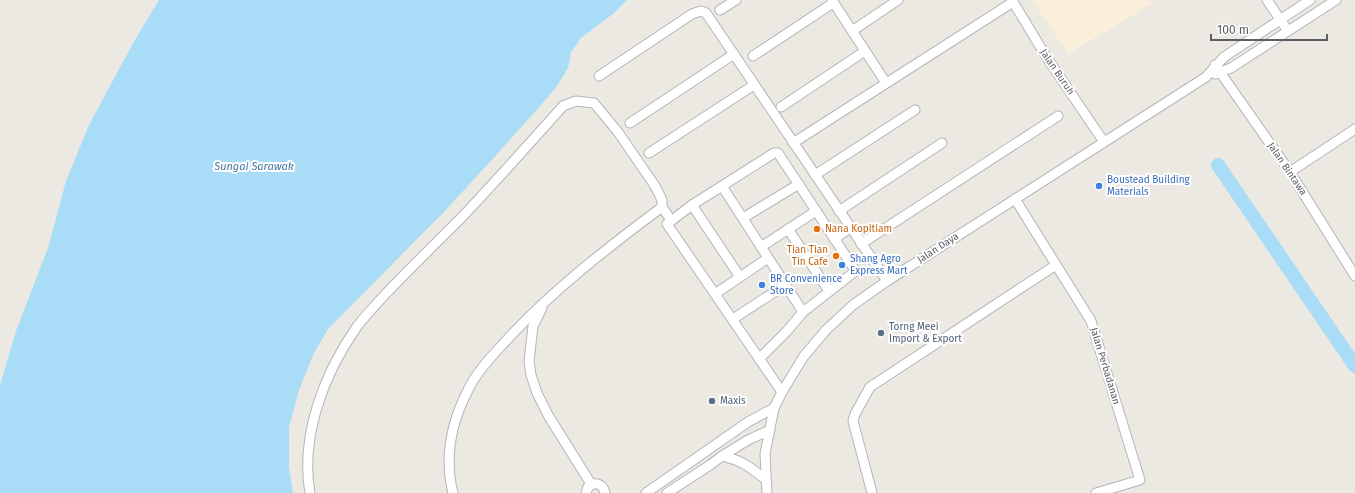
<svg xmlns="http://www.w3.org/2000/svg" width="1355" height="493" font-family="'Fira Sans',sans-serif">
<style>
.commercial{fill:#faefda}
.water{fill:#a9dcf6}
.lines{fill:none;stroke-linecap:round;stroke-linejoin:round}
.river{stroke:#a9dcf6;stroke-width:14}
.minor-casing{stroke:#b3b5b8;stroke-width:11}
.minor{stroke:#fff;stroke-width:9}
.shop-dot{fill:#3f7fe0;stroke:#fff;stroke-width:1.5}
.food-dot{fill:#e8710a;stroke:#fff;stroke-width:1.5}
.service-dot{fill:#5c6f8a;stroke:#fff;stroke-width:1.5}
.labels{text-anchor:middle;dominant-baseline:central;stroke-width:4;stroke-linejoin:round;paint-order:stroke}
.street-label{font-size:10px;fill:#5b5e62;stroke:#fff}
.shop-label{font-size:10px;fill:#366cbe;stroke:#fff;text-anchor:start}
.food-label{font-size:10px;fill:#c56008;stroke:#fff;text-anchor:start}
.service-label{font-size:10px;fill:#4e5e75;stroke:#fff;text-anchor:start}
.water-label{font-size:11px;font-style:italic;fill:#45799d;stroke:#fff}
</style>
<rect width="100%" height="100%" fill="#ece9e2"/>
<path class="commercial" d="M 1032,0 L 1149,0 L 1152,4 L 1068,54 Z"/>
<path class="water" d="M 159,0 L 627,0 L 614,13 L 581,38 L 571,52 L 568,68 L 557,86 L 540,106 L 489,163 L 441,215 L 328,329 L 313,355 L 299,390 L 289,427 L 289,467 L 293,493 L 0,493 L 0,385 L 16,331 L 48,248 L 66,181 L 89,125 L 132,45 Z"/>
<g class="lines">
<path class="river" d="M 1218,165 L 1355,366"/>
<g class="minor-casing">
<g id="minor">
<path d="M 832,0 L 886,83"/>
<path d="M 1012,0 L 1047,58 L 1104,142"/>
<path d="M 1267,0 L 1288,31"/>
<path d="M 720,10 L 736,0"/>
<path d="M 852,31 L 898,0"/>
<path d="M 753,56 L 833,3"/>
<path d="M 1215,65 L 1290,172 L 1355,276"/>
<path d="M 1215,74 L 1231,68 L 1336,0"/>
<path d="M 599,76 L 692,14 L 701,11 L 706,13 L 887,281"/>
<path d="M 781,107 L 865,51"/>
<path d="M 630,123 L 734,54"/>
<path d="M 793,143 L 1013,2"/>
<path d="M 649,153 L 754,85"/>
<path d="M 1290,172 L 1355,129"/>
<path d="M 815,175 L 915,110"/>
<path d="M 722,186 L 803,312"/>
<path d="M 1015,199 L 1091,321 L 1140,480 L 1096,493"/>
<path d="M 692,205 L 740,277"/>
<path d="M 839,211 L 942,143"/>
<path d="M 743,218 L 799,184"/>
<path d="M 788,229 L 829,291"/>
<path d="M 834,239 L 850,228"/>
<path d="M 861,244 L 1058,116"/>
<path d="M 761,247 L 816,211"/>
<path d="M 715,294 L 768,258"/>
<path d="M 542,308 L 533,326 L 529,361 L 531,375 L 537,393 L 548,415 L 591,484"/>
<path d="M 733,319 L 785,285"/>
<path d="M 759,359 L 787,331 L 803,312 L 853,273 L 855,270 L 778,153 L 774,153 L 692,205 L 667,224 L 782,392"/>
<path d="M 722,456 L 748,440 L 770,430"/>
<path d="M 310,493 C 300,436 324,374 356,328 C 363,318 372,309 380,300 C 407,271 435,244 463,216 C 497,180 530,143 563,106 L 576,101 L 594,103 L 618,132 L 655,186 L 662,200 L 662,207 L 671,220"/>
<path d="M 453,493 C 444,457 451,423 468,390 C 476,373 490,358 503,344 C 550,292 606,249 662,207"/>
<path d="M 586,493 L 588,487 C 596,481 603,484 605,493"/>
<path d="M 646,493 L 748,422 L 774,408"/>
<path d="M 667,493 L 710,465 L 722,456 C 741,460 750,467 765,479"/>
<path d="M 767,493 L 765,454 L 774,408 L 782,392 L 804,356 L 826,330 L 853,305 L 887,281 L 1206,77 L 1224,57 L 1310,0"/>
<path d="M 872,493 L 853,421 L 855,414 L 870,387 L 1056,265"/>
</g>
</g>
<use href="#minor" class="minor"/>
</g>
<g class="shop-dot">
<circle cx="1099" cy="186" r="4"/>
<circle cx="842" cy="265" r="4"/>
<circle cx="762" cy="285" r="4"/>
</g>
<g class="food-dot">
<circle cx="817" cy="229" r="4"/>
<circle cx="836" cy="256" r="4"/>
</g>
<g class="service-dot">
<circle cx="881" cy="333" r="4"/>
<circle cx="712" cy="401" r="4"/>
</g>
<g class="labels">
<g class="street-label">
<text transform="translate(1057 72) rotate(56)">Jalan Buruh</text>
<text transform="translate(1287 169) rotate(56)">Jalan Bintawa</text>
<text transform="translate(938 248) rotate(-33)">Jalan Daya</text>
<text transform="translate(1105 366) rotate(73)">Jalan Perbadanan</text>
</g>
<g class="shop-label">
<text x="1107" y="180">Boustead Building<tspan x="1107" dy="12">Materials</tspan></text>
<text x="850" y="259">Shang Agro<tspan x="850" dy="12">Express Mart</tspan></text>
<text x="770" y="279">BR Convenience<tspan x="770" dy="12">Store</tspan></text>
</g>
<g class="food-label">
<text x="825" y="229">Nana Kopitiam</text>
<text x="828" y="250" text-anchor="end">Tian Tian<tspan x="828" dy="12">Tin Cafe</tspan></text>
</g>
<g class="service-label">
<text x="889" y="327">Torng Meei<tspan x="889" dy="12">Import &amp; Export</tspan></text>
<text x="720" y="401">Maxis</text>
</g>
<g class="water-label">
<text x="254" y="166">Sungai Sarawak</text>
</g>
</g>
<path d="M1211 34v6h116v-6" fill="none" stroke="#5b5e62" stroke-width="2"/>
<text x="1217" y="34" font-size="12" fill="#5b5e62" stroke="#ffffff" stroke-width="3" paint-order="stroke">100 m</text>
</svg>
